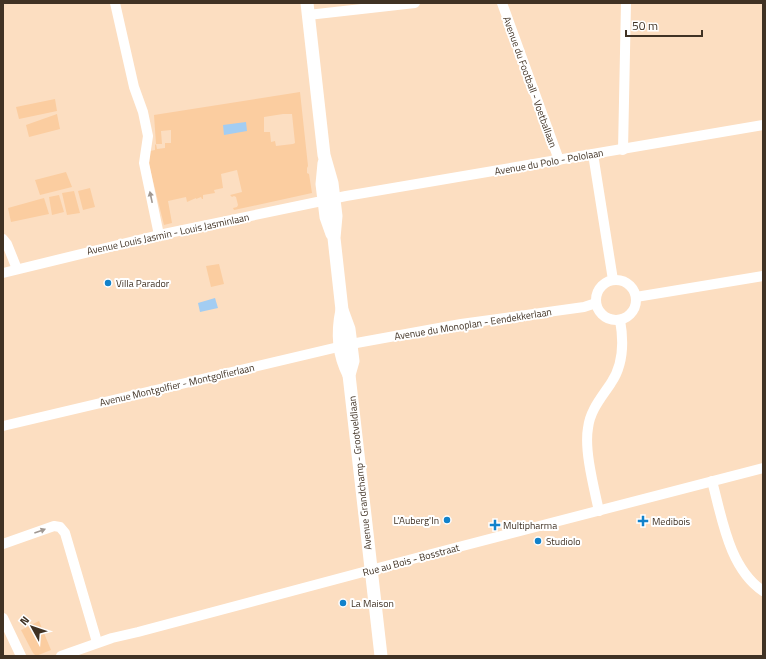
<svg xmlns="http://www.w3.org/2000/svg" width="766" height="659" font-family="'Titillium Web',sans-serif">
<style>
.green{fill:#fbcda0;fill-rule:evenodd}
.water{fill:#a3cdf2}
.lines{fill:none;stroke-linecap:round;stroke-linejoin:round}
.minor{stroke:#fff;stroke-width:10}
.tertiary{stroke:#fff;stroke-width:13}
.oneway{fill:#a09892}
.poi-dot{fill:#1182cb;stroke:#fff;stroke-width:1.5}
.labels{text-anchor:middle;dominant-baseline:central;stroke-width:4;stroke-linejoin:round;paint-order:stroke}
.street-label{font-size:10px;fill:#403224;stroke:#fff}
.poi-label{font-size:10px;fill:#403224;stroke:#fff;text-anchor:start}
</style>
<rect width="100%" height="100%" fill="#fcdec1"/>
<g class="green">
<path d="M 300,92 L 308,166 L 307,168 L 307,173 L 309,174 L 312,193 L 234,210 L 233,208 L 237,207 L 238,205 L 236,197 L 234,196 L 232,197 L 230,195 L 242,192 L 237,170 L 221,174 L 223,188 L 214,190 L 215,193 L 203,195 L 203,199 L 202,199 L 201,197 L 196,199 L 196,198 L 187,202 L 186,197 L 168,201 L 172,223 L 164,225 L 149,165 L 150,151 L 155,150 L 155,145 L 156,144 L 154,115 ZM 283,114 L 292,114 L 295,143 L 293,144 L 276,146 L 275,141 L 271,142 L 270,132 L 264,132 L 264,117 ZM 171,130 L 171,143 L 165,143 L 165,148 L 157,149 L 156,144 L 162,144 L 161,131 Z"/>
<path d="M 55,99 L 57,111 L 19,119 L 16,107 Z"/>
<path d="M 57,114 L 60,129 L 29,137 L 26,125 Z"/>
<path d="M 66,172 L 72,187 L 40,195 L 35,180 Z"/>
<path d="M 90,188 L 95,207 L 83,210 L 78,191 Z"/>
<path d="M 74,191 L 80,213 L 67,215 L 62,193 Z"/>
<path d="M 59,195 L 64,212 L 52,215 L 49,197 Z"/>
<path d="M 44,198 L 49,214 L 11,222 L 8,208 Z"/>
<path d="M 219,264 L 224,284 L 211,287 L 206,266 Z"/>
<path d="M 39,621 L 51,650 L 36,656 L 33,653 L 21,630 Z"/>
</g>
<g class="water">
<path d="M 246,122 L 247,131 L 224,135 L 223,125 Z"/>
<path d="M 215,298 L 218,308 L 200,312 L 198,303 Z"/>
</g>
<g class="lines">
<g class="minor">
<path d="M 115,3 L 134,87 L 143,112 L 148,136 L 144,163 L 159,235"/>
<path d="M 502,3 L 559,160"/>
<path d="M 308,15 L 415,3"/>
<path d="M 623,150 L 626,3"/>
<path d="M 593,154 L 613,280"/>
<path d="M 3,239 L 7,244 L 17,269"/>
<path d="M 3,273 L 159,235 L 346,196 L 763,125"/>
<circle cx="616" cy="300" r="20"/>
<path d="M 636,297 L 763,276"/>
<path d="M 3,426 L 351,344 L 461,324 L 584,307 L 596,303"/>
<path d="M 712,481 C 722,518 729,568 763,591"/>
<path d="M 599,511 C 594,488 584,450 588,428 C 590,410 602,397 611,383 C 624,364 624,342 620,320"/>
<path d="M 3,544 L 54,526 L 60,527 L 65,533 L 97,642"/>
<path d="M 3,618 L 21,656"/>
<path d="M 61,656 L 112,638 L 138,632 L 397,563 L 763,468"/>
</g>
<g class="tertiary">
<path d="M 307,3 L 324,155 L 332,183 L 336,216 L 334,238 L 342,310 L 349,329 L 353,361 L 349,375 L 381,656"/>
<path d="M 324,163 L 322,184 L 326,217 L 332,234"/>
<path d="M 342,310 C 337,333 338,354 349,375"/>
</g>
</g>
<defs><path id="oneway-solid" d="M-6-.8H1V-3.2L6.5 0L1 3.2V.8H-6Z"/></defs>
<g class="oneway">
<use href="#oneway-solid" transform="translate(151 197) rotate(-102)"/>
<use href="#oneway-solid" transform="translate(40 531) rotate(-20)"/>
</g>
<g class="poi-dot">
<circle cx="108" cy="283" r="4"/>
<circle cx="447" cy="520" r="4"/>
<path d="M641 515h4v4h4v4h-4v4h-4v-4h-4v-4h4z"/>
<path d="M493 519h4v4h4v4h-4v4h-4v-4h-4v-4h4z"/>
<circle cx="538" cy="541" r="4"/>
<circle cx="343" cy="603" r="4"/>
</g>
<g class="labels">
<g class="street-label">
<text transform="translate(530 82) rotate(70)">Avenue du Football - Voetballaan</text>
<text transform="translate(549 162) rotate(-10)">Avenue du Polo - Pololaan</text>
<text transform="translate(168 234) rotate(-12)">Avenue Louis Jasmin - Louis Jasminlaan</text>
<text transform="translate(473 324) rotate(-9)">Avenue du Monoplan - Eendekkerlaan</text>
<text transform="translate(177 385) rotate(-13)">Avenue Montgolfier - Montgolfierlaan</text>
<text transform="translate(360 473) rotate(-96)">Avenue Grandchamp - Grootveldlaan</text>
<text transform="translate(411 560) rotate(-15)">Rue au Bois - Bosstraat</text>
</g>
<g class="poi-label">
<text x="116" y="283">Villa Parador</text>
<text x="439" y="520" text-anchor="end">L'Auberg'In</text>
<text x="652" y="521">Medibois</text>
<text x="503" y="525">Multipharma</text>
<text x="546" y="541">Studiolo</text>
<text x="351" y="603">La Maison</text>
</g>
</g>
<rect width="766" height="659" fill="none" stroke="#403224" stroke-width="8"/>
<g transform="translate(32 627) rotate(310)" stroke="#ffffff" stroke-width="3" paint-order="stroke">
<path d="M0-3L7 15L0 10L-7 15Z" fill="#403224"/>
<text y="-6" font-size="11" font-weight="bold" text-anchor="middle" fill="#403224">N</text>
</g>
<path d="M626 30v6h76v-6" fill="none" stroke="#403224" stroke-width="2"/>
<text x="632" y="30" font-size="12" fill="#403224" stroke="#ffffff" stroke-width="3" paint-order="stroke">50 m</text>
</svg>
